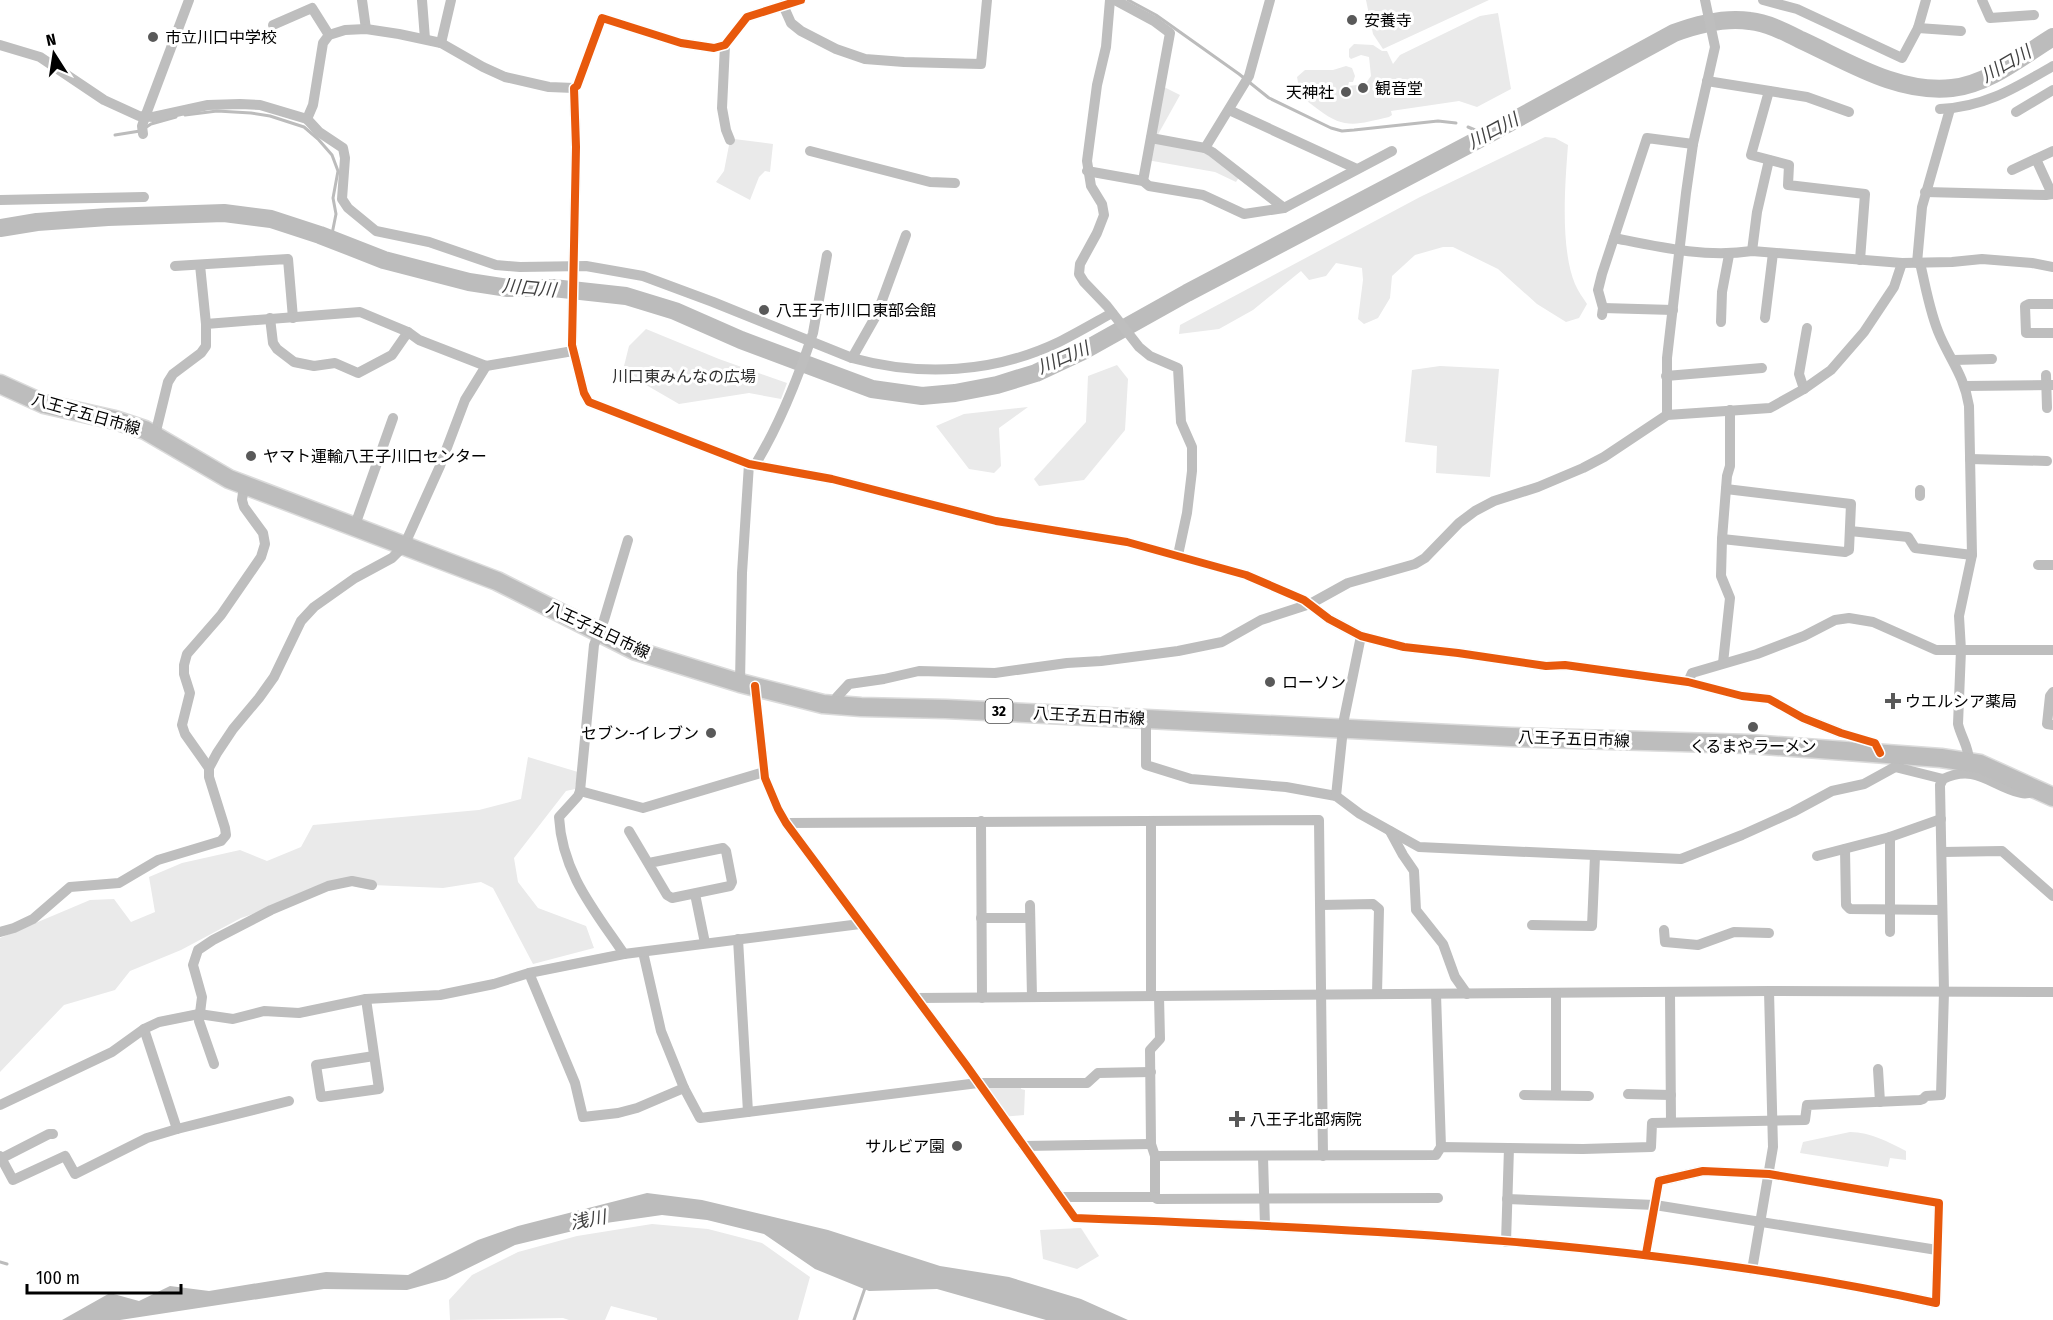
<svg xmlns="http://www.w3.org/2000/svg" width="2053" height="1320" font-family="'Fira Sans Condensed','Noto Sans JP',sans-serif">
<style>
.green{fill:#eaeaea}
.water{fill:#bcbcbc}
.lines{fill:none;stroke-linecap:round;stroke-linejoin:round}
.stream{stroke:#bcbcbc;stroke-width:3}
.river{stroke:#bcbcbc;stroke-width:18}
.primary-casing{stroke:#dbdbdb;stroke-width:21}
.minor{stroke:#bebebe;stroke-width:10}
.primary{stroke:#bdbdbd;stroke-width:18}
.cycleway-casing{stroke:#fff;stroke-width:11}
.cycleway{stroke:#e8590c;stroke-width:8}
.poi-dot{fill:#595959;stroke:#fff;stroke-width:2}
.labels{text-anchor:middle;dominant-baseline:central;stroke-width:6;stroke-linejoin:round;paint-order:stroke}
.shield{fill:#fff;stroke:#4c4c4c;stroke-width:1.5}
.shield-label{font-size:15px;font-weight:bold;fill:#000}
.poi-label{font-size:16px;fill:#000;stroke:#fff;text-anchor:start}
.park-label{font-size:16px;fill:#303030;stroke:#fff}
.street-label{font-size:16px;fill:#000;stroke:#fff}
.water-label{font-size:18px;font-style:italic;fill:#414141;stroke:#fff}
</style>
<rect width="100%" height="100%" fill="#fff"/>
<g class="green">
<path d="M 1366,0 L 1489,0 L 1383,49 L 1373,34 Z"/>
<path d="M 1498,13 L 1511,89 L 1477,107 L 1459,101 L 1391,111 L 1392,115 L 1389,117 C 1358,124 1345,130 1319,110 C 1302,97 1301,99 1297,77 L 1305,70 L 1333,70 L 1346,66 L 1352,68 L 1355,76 L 1353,82 L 1349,82 L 1348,86 L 1357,85 L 1360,94 L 1364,93 L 1367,86 L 1366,83 L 1371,76 L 1369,57 L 1361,55 L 1351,59 L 1349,57 L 1349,49 L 1354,44 L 1373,45 L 1382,51 L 1387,51 L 1393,64 L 1400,55 L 1480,16 Z"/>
<path d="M 1160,85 L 1180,95 L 1156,138 L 1205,148 L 1241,174 L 1236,182 L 1215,172 L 1147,160 Z"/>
<path d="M 1545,137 L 1555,138 L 1568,145 C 1565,184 1560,248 1575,284 C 1578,291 1583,298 1587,304 L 1579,318 L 1566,322 L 1537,304 L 1498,269 L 1453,247 L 1443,247 L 1415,255 L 1392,276 L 1390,298 L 1378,318 L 1364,324 L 1358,319 L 1363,280 L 1362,268 L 1336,263 L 1326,276 L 1309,280 L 1301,271 L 1253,310 L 1219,329 L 1179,334 L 1180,325 L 1420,197 Z"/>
<path d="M 734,139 L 773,144 L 770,172 L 765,171 L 759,177 L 750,200 L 716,182 L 724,171 L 730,140 Z"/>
<path d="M 646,329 L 719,359 L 787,383 L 781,399 L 749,393 L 679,404 L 641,382 L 624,366 L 629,346 Z"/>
<path d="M 1117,365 L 1128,379 L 1125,430 L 1084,480 L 1039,486 L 1034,479 L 1086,422 L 1088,376 Z"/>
<path d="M 1440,366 L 1499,369 L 1490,477 L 1436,473 L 1437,446 L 1405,442 L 1412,370 Z"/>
<path d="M 1028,407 L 999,428 L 1001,466 L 994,473 L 969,469 L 936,426 L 964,414 Z"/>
<path d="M 528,757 L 578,772 L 575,789 L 566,791 L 514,858 L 518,882 L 538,908 L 586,926 L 594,948 L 533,964 L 493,888 L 481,882 L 443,888 L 372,885 L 352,881 L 241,918 L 181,950 L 130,971 L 115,990 L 64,1005 L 0,1072 L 0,938 L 90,900 L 114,899 L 131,922 L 155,912 L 149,877 L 182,863 L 240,850 L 267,861 L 301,847 L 313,825 L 479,810 L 521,799 Z"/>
<path d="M 978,1083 L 1021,1083 L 1021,1089 L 1025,1090 L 1024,1115 L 1002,1117 Z"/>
<path d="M 1850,1132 C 1871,1132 1888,1142 1906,1151 L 1906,1160 L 1890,1158 L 1888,1167 L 1800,1153 L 1803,1142 Z"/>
<path d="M 652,1224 L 708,1229 L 762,1243 L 810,1277 L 798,1320 L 657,1320 L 657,1318 L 611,1306 L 605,1320 L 569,1320 L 563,1318 L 450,1320 L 449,1300 L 472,1275 L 518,1252 L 577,1236 Z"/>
<path d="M 1081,1228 L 1099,1256 L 1077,1269 L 1043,1259 L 1040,1230 Z"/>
</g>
<path class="water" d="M 647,1193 L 702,1200 L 828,1230 L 940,1266 L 1009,1277 L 1081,1299 L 1128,1320 L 1046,1320 L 937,1289 L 869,1291 L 815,1269 L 764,1234 L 707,1220 L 662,1215 L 606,1223 L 515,1245 L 446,1279 L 407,1290 L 324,1289 L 120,1320 L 62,1320 L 110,1293 L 139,1301 L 170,1286 L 209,1291 L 326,1272 L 408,1275 L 478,1240 L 518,1226 Z"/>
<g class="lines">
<g class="stream">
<path d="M 1128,0 L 1156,15 L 1239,74 L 1269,98 L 1331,128 L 1342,131 L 1354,130 L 1438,121 L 1456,123"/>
<path d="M 185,115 L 217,111 L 251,113 L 270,116 L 304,127 L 318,139 L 332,155 L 338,171 L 333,198 L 336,214 L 331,239"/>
<path d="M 1468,127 L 1487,135"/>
<path d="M 145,128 L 151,124 L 176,117"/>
<path d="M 115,135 L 140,131"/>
<path d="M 0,1262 L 7,1264"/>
<path d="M 854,1320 L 865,1288"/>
</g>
<path class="river" d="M 0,228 L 37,222 L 108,217 L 224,213 L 271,219 L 320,235 L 384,260 L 469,282 L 508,288 L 553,288 L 626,296 L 675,311 L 741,340 L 872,389 L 922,396 L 955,393 L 997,385 L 1036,373 L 1085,350 L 1187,293 L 1487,135 L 1674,33 C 1698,24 1724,17 1750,21 C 1768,23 1785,32 1801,40 C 1847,61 1898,94 1952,88 C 1989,84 2022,56 2053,37"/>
<g class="primary-casing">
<path id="primary" d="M 0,384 L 44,404 L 115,420 L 145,430 L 229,479 L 497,581 L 636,651 L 740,683 L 823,704 L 861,707 L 946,709 L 1511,737 L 1750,744 L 1941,758 L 1980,764 L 2053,797"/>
</g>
<g class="minor">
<path d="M 362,0 L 366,29"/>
<path d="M 422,0 L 425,39"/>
<path d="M 801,0 L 747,17 L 725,45 L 714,48 L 681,43 L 602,18 L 577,86 L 574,88 L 576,147 L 572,345 L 584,393 L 589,402 L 749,464 L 832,479 L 996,521 L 1127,542 L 1246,575 L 1304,600 L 1329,619 L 1361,636 L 1404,647 L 1458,653 L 1546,666 L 1565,665 L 1688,682 L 1742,696 L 1769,699 L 1803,718 L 1841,733 L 1875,743 L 1880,753"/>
<path d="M 1110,0 L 1106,47 L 1097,85 L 1087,161 L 1091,186 L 1102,204 L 1104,215 L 1097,233 L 1080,264 L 1079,274 L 1084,282 L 1107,306 L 1139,347 L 1150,356 L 1178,368 L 1181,422 L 1192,447 L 1192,471 L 1187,513 L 1178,555"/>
<path d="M 1115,0 L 1154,21 L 1170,33 L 1143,181"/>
<path d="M 1763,0 L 1797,9 L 1902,58 L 1918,28 L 1926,0"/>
<path d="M 1982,0 L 1990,18 L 2034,15"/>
<path d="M 783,5 L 791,23 L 801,31 L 836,49 L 865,59 L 904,62 L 981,64 L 987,0"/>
<path d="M 273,25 L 312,8 L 329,35"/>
<path d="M 1918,28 L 1961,31"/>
<path d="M 441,43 L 451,0"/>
<path d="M 0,45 L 40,57 L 104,100 L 139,116 L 153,117 L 208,105 L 240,104 L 260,105 L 307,119 L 313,105 L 323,43 L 329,35 L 345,30 L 366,29 L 399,34 L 441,43 L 483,67 L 505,77 L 549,87 L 574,88"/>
<path d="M 725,45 L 722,108 L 726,130 L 730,140"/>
<path d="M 1707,81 L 1807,97 L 1849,112"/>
<path d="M 1769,91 L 1751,155 L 1789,165 L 1788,185 L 1865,194 L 1860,260"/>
<path d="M 1940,109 C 1985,107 2015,88 2053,66"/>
<path d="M 1229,110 L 1357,169"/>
<path d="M 2016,112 L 2053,90"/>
<path d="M 307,119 L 319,132 L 343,148 L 345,158 L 342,199 L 348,208 L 376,231 L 429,242 L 496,265 L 520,267 L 586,266 L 643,276 L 713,302 L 852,358 C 921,377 994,373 1059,342 C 1077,333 1094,323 1112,313"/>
<path d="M 143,134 L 142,126 L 145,117 L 189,0"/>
<path d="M 1151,138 L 1205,148 L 1212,152 L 1284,208 L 1392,151"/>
<path d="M 1205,148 L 1249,76 L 1270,0"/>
<path d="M 810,151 L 930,182 L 955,183"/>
<path d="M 2036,159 L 2052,194"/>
<path d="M 2012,170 L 2053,151"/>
<path d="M 1087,171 L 1143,181 L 1149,186 L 1203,195 L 1244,214 L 1284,208"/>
<path d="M 1925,192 L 2046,195 L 2053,194"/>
<path d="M 0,200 L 144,197"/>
<path d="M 1614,238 C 1659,247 1705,258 1752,251 L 1902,263 L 1952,262 L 1982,259 L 2032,263 L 2053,267"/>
<path d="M 1752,251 L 1757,212 L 1769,160"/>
<path d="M 1917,263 L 1922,207 L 1950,109"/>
<path d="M 1920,263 C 1926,288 1930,314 1940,336 C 1952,363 1964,376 1969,406 L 1972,555 L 1959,616 L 1961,650 L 1958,724 C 1961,737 1969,747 1969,761"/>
<path d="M 200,265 L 206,324"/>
<path d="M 175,266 L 288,259 L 293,318"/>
<path d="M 2053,304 L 2029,304 L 2025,306 L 2026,333 L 2053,333"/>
<path d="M 1603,308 L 1673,310"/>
<path d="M 1602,315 L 1603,308 L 1598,290 L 1602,274 L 1647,138 L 1693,144"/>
<path d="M 270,318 L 273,343 L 277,349 L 294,362 L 314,366 L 335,363 L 358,373 L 392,355 L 408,332"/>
<path d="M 1765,318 L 1773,253"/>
<path d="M 1721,322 L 1722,292 L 1729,255"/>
<path d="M 852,358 L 877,314 L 906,235"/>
<path d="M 1954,360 L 1992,359"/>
<path d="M 2046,375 L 2047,408"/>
<path d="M 1666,376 L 1762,368"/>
<path d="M 1966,386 L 2053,385"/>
<path d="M 1804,389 L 1799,374 L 1807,328"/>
<path d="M 1667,415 L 1667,358 L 1686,193 L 1693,144 L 1715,47 L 1705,0"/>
<path d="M 155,435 L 168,382 L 173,374 L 201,353 L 206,346 L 206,324 L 360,312 L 408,332 L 419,340 L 486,366 L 573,351"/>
<path d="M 1970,459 L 2047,461"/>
<path d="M 755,465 C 780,424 798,378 813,333 L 827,255"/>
<path d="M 1920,490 L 1920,496"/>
<path d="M 354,528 L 393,418"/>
<path d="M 1850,531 L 1908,537 L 1915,548 L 1972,555"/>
<path d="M 1722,539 L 1845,552 L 1849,550 L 1851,504 L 1726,489"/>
<path d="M 2038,565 L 2053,565"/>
<path d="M 1723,663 L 1730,598 L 1721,576 L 1722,539 L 1727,476 L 1730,466 L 1730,410"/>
<path d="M 1688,682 L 1692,673 L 1757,654 L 1804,636 L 1835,620 L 1849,618 L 1873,622 L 1936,650 L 2053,650"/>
<path d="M 740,683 L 742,573 L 749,464"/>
<path d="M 755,686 L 765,778 L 778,809 L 786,823 L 966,1065 L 1075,1218 C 1363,1229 1653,1241 1936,1303 L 1939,1203 L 1769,1174 L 1703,1171 L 1659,1181 L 1646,1254"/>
<path d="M 2053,692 L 2050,696 L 2047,724 L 2053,725"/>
<path d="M 837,706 L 837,697 L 849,684 L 884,679 L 919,671 L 995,673 L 1067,663 L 1101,661 L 1178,651 L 1222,642 L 1261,620 L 1310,604 L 1348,583 L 1415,564 L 1425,558 L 1459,523 L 1475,511 L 1494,501 L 1538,487 L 1583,468 L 1604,457 L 1667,415 L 1770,408 L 1804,389 L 1831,370 L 1864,332 L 1894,287 L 1902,263"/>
<path d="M 1146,720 L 1146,765 L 1191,779 L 1286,787 L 1336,796 L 1360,814 L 1419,847 L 1681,859 L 1742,835 L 1793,812 L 1832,791 L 1864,784 L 1895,767 L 1900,755"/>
<path d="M 1895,767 L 1943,779"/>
<path d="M 209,768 L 185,734 L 182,725 L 190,693 L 184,674 L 184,665 L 187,654 L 221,615 L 261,557 L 265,544 L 263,533 L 244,507 L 242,500 L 244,486"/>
<path d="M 580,791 L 643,808 L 764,772"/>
<path d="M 1336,796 L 1344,719 L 1361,636"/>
<path d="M 981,821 L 982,998"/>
<path d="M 786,823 L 1319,820 L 1323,1156"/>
<path d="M 629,831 L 667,895 L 672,898 L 730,886 L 732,882 L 726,851 L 723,848 L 649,863"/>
<path d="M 1390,831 L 1403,855 L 1414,871 L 1416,910 L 1443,944 L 1455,977 L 1467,994"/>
<path d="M 1890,837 L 1890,932"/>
<path d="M 1845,849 L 1846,905 L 1850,909 L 1942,910"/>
<path d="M 1943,852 L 2002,851 L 2053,896"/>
<path d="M 1817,856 L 1890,837 L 1941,819"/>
<path d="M 695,894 L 705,943"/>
<path d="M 1030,905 L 1032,997"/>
<path d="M 1321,905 L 1373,904 L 1379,909 L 1377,994"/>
<path d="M 981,918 L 1030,918"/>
<path d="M 1532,925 L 1592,926 L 1595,856"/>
<path d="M 1664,930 L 1665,942 L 1698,945 L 1734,932 L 1769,933"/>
<path d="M 0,932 L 14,928 L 33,919 L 70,887 L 119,883 L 158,860 L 221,841 L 226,835 L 225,828 L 209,777 L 209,768 L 217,753 L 233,729 L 259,698 L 274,677 L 301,621 L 314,607 L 355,578 L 392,558 L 404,546 L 440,466 L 465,400 L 486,366"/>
<path d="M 738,939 L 748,1112"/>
<path d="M 643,952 L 661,1031 L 684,1088 L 700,1118 L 978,1083 L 1087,1083 L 1098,1073 L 1151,1072"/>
<path d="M 624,954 C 595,911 562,873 559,817 L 578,796 L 580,791 L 594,645 L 604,620 L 628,540"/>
<path d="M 529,973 L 575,1083 L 583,1117 L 618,1113 L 637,1108 L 684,1088"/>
<path d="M 1670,992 L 1671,1122"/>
<path d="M 1436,994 L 1441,1147"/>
<path d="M 1151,996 L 1151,821"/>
<path d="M 916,998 L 1769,991 L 2053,992"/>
<path d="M 366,999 L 379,1089 L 321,1097 L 316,1065 L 374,1056"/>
<path d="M 144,1029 L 177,1129"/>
<path d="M 214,1064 L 199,1021 L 202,997 L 193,965 L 198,950 L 213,940 L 271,910 L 328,886 L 352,881 L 372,885"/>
<path d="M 1878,1069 L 1880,1102"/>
<path d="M 1628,1094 L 1671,1095"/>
<path d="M 1524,1095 L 1589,1096"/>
<path d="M 1556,1095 L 1556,993"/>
<path d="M 0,1105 L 112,1052 L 144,1029 L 159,1022 L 199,1014 L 233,1019 L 264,1011 L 299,1013 L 366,999 L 440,995 L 494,984 L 529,973 L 624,954 L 860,924"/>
<path d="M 1023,1146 L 1151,1144"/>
<path d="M 0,1156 L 13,1180 L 65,1156 L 75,1174 L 147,1138 L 177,1129 L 289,1101"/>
<path d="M 1155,1156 L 1151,1144 L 1150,1050 L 1160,1039 L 1159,996"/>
<path d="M 1263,1157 L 1265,1226"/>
<path d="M 2,1158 L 49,1134 L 53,1134"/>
<path d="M 1060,1197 L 1155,1197 L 1155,1156 L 1436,1155 L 1441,1147 L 1583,1149 L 1651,1147 L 1652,1123 L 1805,1120 L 1807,1105 L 1920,1100 L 1923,1099 L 1926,1096 L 1941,1095 L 1944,992 L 1940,785 L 1943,779 C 1976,763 1991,786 2021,793 C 2025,794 2031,793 2035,792"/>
<path d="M 1155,1197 L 1157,1199 L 1438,1198"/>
<path d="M 1507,1199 L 1655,1205 L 1937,1250"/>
<path d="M 1506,1242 L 1509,1148"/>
<path d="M 1752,1270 L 1773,1147 L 1769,991"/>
</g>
<use href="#primary" class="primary"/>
<g class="cycleway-casing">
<g id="cycleway">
<path d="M 801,0 L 747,17 L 725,45 L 714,48 L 681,43 L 602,18 L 577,86 L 574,88 L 576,147 L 572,345 L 584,393 L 589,402 L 749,464 L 832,479 L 996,521 L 1127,542 L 1246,575 L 1304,600 L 1329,619 L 1361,636 L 1404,647 L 1458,653 L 1546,666 L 1565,665 L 1688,682 L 1742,696 L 1769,699 L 1803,718 L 1841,733 L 1875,743 L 1880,753"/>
<path d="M 755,686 L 765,778 L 778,809 L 786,823 L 966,1065 L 1075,1218 C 1363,1229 1653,1241 1936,1303 L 1939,1203 L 1769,1174 L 1703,1171 L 1659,1181 L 1646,1254"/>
</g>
</g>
<use href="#cycleway" class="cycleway"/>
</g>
<g class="poi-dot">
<circle cx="1352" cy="20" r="6"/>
<circle cx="153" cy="37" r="6"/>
<circle cx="1363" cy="88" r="6"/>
<circle cx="1346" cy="92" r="6"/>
<circle cx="764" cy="310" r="6"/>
<circle cx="251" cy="456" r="6"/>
<circle cx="1270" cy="682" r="6"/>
<path d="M1890 692h6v6h6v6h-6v6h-6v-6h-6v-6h6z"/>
<circle cx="1753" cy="727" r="6"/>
<circle cx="711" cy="733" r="6"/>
<path d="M1234 1110h6v6h6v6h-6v6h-6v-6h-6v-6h6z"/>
<circle cx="957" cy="1146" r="6"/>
</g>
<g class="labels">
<rect class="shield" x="985.5" y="699" width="27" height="24" rx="4.5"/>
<g class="shield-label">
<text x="999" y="711">32</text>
</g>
<g class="poi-label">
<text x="1364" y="20">安養寺</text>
<text x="165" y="37">市立川口中学校</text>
<text x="1375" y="88">観音堂</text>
<text x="1334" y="92" text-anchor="end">天神社</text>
<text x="776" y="310">八王子市川口東部会館</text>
<text x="263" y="456">ヤマト運輸八王子川口センター</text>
<text x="1282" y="682">ローソン</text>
<text x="1905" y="701">ウエルシア薬局</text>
<text x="699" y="733" text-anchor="end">セブン-イレブン</text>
<text x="1753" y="746" text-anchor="middle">くるまやラーメン</text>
<text x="1250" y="1119">八王子北部病院</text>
<text x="945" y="1146" text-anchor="end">サルビア園</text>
</g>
<g class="park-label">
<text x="684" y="376">川口東みんなの広場</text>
</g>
<g class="street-label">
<text transform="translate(86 414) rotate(16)">八王子五日市線</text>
<text transform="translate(598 630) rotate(25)">八王子五日市線</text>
<text transform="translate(1089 716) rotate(3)">八王子五日市線</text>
<text transform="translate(1574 739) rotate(2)">八王子五日市線</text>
</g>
<g class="water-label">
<text transform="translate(2006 64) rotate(-30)">川口川</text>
<text transform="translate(1493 131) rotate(-28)">川口川</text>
<text transform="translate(529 288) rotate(5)">川口川</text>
<text transform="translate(1063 358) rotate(-23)">川口川</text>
<text transform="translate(588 1220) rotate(-11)">浅川</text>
</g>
</g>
<g transform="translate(54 54) rotate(348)" stroke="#ffffff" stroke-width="4.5" paint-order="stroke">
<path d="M0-4.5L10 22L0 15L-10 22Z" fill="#000000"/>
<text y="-9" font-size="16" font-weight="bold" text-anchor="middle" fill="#000000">N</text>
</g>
<path d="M27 1284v9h154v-9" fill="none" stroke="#000000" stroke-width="3"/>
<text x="36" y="1284" font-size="18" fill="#000000" stroke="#ffffff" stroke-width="4.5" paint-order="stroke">100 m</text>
</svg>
